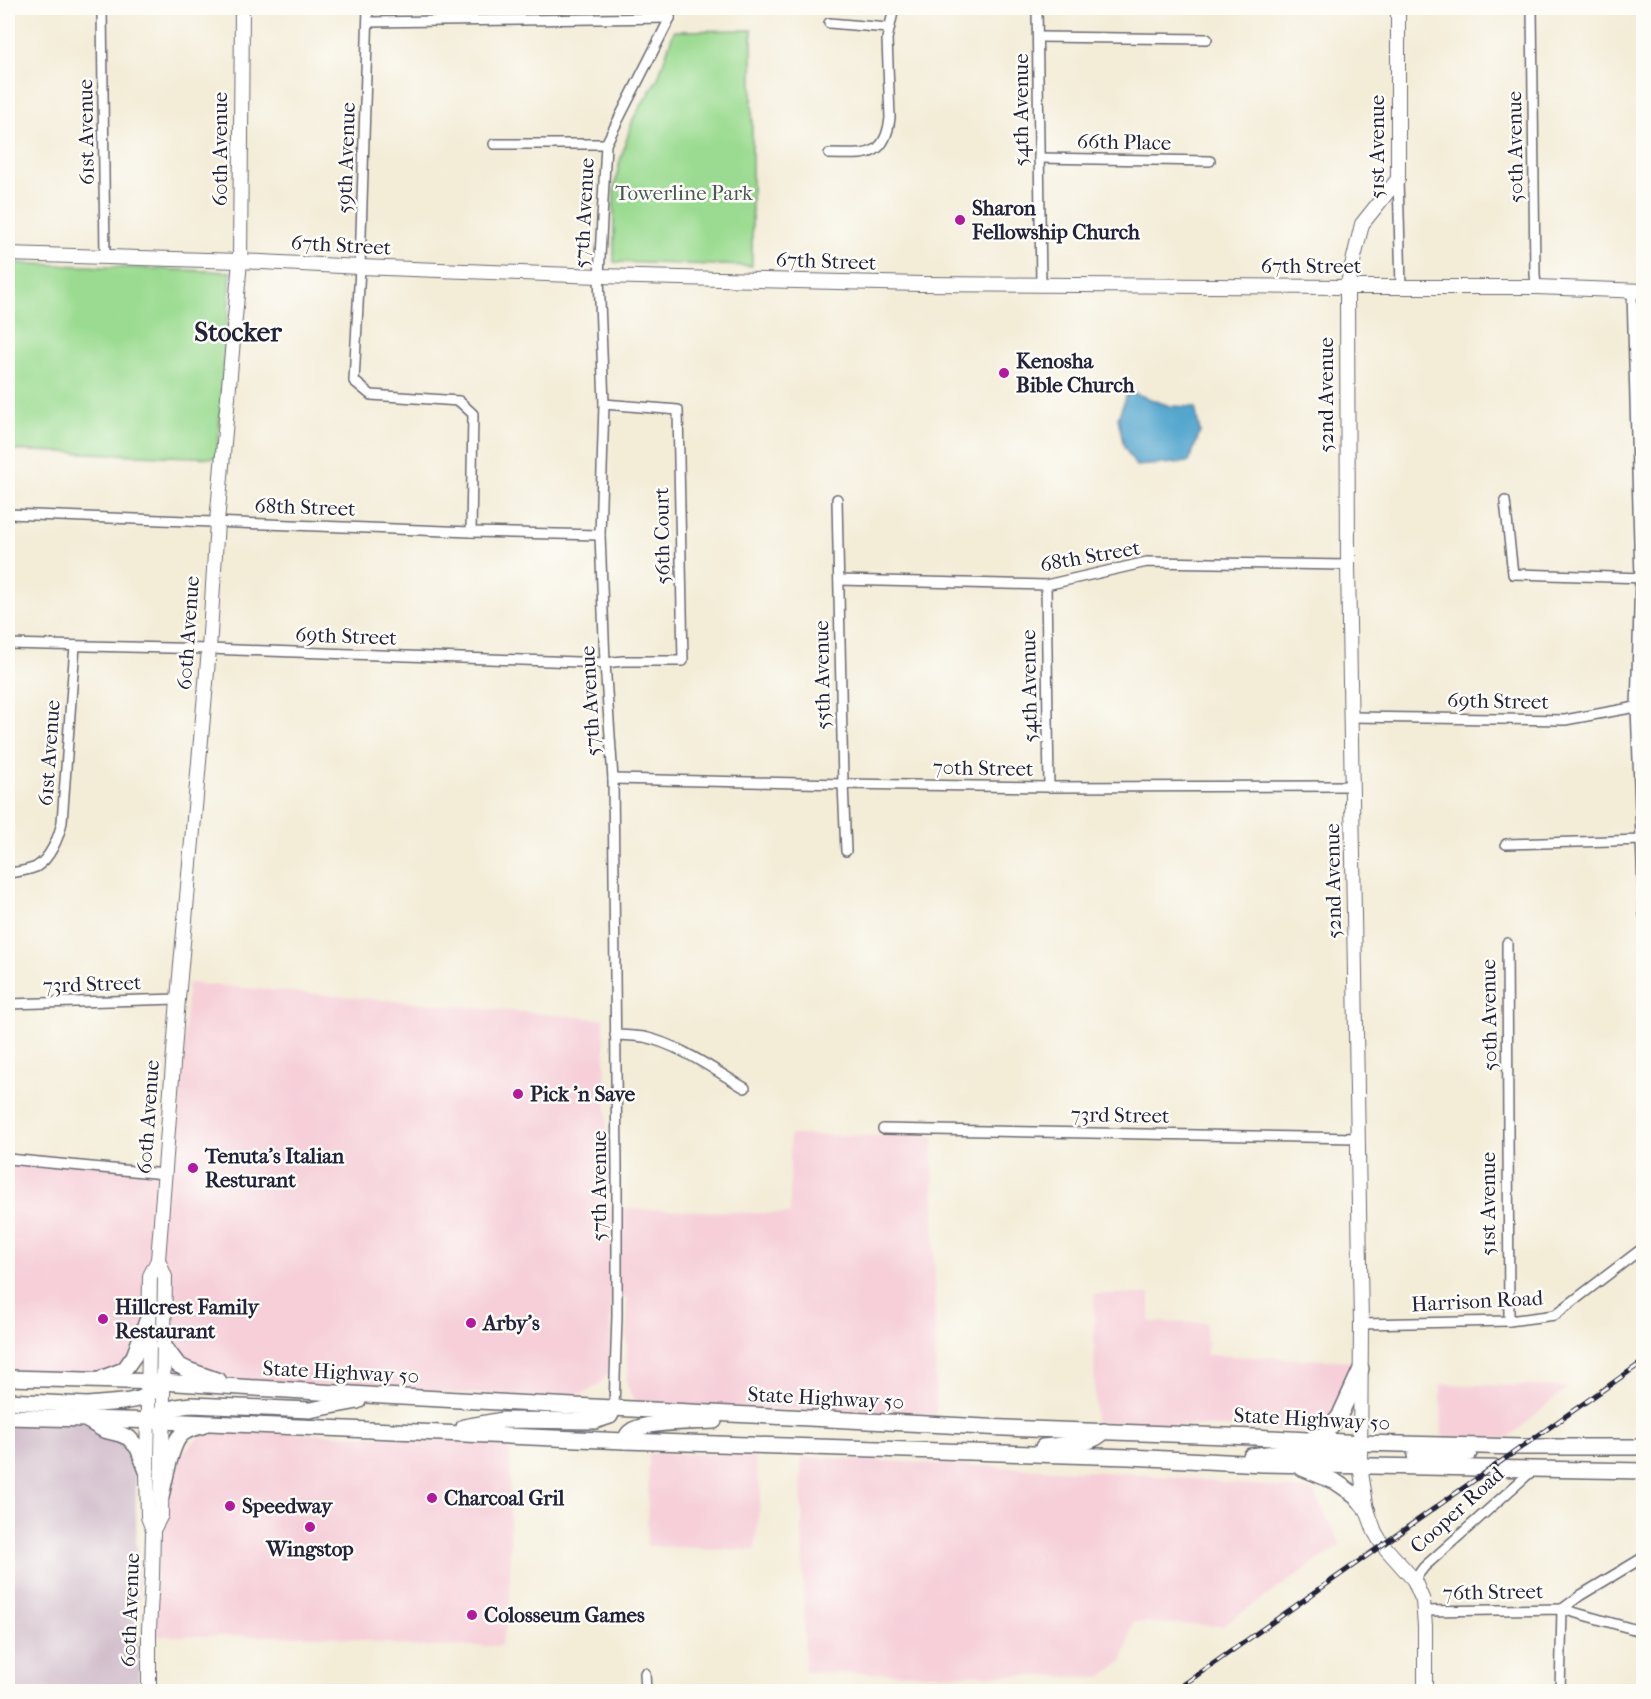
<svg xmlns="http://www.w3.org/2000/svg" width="1651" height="1699" font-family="'IM FELL French Canon',serif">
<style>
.built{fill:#f6cfd9}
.industrial{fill:#d1bdcb}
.green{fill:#9bdb91;stroke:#5e7e66;stroke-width:1.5}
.water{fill:#53a6ce;stroke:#3a6484;stroke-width:1.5}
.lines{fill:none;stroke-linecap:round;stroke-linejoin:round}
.street-casing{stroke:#6b6972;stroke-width:12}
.secondary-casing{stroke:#6b6972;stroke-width:16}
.primary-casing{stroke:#6b6972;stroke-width:18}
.street{stroke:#fff;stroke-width:9}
.secondary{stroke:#fff;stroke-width:14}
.primary{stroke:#fff;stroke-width:15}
.rail-casing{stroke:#22223b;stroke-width:5}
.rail{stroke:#fdfcf7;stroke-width:3;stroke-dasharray:9;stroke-linecap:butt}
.poi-dot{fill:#b5179e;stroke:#fdfcf7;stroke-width:2}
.labels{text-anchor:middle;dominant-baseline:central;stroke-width:5;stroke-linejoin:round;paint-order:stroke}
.street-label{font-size:21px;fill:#22223b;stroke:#fdfcf7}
.park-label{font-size:21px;fill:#465a55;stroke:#fdfcf7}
.poi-label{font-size:21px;font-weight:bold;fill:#22223b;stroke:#fdfcf7;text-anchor:start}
.district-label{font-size:27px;font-weight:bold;fill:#22223b;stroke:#fdfcf7}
</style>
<rect width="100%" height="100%" fill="#fdfcf7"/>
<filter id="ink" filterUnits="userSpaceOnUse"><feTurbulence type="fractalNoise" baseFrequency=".0167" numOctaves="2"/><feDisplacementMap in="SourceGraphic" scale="12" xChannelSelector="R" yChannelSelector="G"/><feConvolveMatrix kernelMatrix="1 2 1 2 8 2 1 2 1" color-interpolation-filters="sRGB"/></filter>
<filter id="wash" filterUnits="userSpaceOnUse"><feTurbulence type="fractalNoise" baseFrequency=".008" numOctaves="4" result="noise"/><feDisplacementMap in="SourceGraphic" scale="24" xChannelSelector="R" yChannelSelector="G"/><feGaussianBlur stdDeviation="1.35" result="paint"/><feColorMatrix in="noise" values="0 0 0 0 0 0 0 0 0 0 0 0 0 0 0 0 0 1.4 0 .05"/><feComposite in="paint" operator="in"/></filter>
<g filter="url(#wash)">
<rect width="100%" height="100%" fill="#f3ecd7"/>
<g class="built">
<path d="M 188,983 L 604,1019 L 609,1208 L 790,1214 L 790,1135 L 933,1136 L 936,1415 L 644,1404 L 638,1402 L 632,1397 L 627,1385 L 627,1298 L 611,1299 L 610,1364 L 608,1372 L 601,1382 L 592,1389 L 582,1394 L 560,1397 L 418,1392 L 182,1378 L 166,1372 L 163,1283 L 148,1282 L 145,1319 L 124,1376 L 8,1374 L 8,1155 L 175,1160 Z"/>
<path d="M 1094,1294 L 1150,1294 L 1150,1322 L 1206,1323 L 1207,1355 L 1355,1361 L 1353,1410 L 1350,1421 L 1346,1428 L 1339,1432 L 1327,1434 L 1223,1427 L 1095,1422 Z"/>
<path d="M 1441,1384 L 1568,1387 L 1508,1438 L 1442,1437 Z"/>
<path d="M 207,1430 L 510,1441 L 510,1613 L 501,1646 L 418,1647 L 329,1636 L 155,1636 L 156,1477 Z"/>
<path d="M 649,1453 L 754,1455 L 761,1492 L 755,1550 L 647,1546 Z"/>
<path d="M 801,1457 L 1141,1474 L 1313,1491 L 1341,1545 L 1222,1626 L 1133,1622 L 1123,1661 L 1102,1677 L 805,1672 Z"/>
</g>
<path class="industrial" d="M 8,1417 L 92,1422 L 135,1451 L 139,1691 L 8,1691 Z"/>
<g class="green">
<path d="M 752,30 L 752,266 L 614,262 L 614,190 L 620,161 L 633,119 L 658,78 L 674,31 Z"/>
<path d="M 8,263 L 231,272 L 217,458 L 8,450 Z"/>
</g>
<path class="water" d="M 1128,391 L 1170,406 L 1195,407 L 1200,432 L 1189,462 L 1136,466 L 1124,447 L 1118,418 Z"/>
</g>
<g filter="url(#ink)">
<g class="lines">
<g class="street-casing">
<g id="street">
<path d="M 102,8 L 105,257"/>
<path d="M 368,8 L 360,267 L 354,381 L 371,395 L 459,401 L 473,414 L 471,532"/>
<path d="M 1037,8 L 1041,284"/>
<path d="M 1532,8 L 1535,274 L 1536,287"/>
<path d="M 368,22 L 670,18"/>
<path d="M 829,23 L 888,28"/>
<path d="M 1039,37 L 1207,39"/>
<path d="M 494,144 L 606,144"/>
<path d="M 829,154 C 864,154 885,160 890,118 L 887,39 L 894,8"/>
<path d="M 1039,158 L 1210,161"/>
<path d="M 1398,179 L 1401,287"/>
<path d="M 1632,292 L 1640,578 L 1636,707 L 1644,915"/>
<path d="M 837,499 L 843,784 L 846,851"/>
<path d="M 1505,501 L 1513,574 L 1644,578"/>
<path d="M 8,514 L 471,532 L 600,535"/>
<path d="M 839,580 L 1046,585 L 1147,562 L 1348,565"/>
<path d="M 1046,585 L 1049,787"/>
<path d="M 8,644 L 209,649 L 605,663 L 623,661 L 683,661 L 678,410 L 604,404"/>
<path d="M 1351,717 L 1565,720 L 1636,707 L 1644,707"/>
<path d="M 613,779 L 843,784 L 1049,787 L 1353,786"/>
<path d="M 1506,844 L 1644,840"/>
<path d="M 8,873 C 16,872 27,871 36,867 C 50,859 59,837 62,822 L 75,646"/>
<path d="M 1507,943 L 1509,1321"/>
<path d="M 8,1004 L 178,999"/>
<path d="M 615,1035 C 625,1035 634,1036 644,1037 C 680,1045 714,1070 745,1088"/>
<path d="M 883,1129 L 1357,1138"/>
<path d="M 8,1159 L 164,1174"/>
<path d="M 1361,1324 L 1509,1321 L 1555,1315 L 1644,1247"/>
<path d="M 614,1408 L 617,1316 L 617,1169 L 613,779 L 605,663 L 600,535 L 604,404 L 599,276 L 606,144 L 670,18 L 670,8"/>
<path d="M 1414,1580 L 1424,1567 L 1534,1469"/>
<path d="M 1424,1611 L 1562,1609 L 1644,1632"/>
<path d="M 645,1673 L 646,1692"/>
<path d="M 1560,1692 L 1562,1609 L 1581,1595 L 1644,1557"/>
</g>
</g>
<g class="secondary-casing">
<g id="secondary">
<path d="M 1398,8 L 1398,179 L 1362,224 L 1347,287 L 1348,565 L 1361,1324 L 1360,1466 L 1367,1510 L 1375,1532 L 1382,1544 L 1414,1580 L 1423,1601 L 1425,1626 L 1425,1692"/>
<path d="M 8,254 L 240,261 L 360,267 L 599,276 L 921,284 L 1347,287 L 1536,287 L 1644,291"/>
<path d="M 153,1530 L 161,1515 L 165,1277 L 158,1260"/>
<path d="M 149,1692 L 149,1629 L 152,1576 L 153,1530 L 148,1517 L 147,1471 L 150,1276 L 158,1260 L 178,999 L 209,649 L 217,522 L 240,261 L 242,8"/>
</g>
</g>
<g class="primary-casing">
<g id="primary">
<path d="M 163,1345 L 178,1365 L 188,1370 L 219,1381"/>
<path d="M 8,1378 L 162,1382 L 383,1396 L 671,1411 L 1005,1428 L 1254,1437 L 1362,1443 L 1521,1447 L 1644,1447"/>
<path d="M 103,1378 L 124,1370 L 134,1356 L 148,1318"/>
<path d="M 8,1401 L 87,1405 L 123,1402 L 139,1399 L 148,1395 L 162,1382"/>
<path d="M 8,1417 L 162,1421 L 625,1441 L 1129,1457 L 1263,1464 L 1644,1471"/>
<path d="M 87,1420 L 104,1430 L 120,1434 L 129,1438 L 138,1448 L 147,1471"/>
<path d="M 147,1421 C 163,1410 171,1407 191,1405 L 310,1410 L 358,1401"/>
<path d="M 464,1427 L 503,1420 L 595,1421 L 610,1416 L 614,1408"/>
<path d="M 1311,1439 L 1323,1435 L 1339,1417 L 1361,1369"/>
<path d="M 625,1441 C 626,1436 628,1433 633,1430 C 650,1421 694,1422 714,1421"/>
<path d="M 1043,1447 C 1061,1444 1093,1446 1104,1431"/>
<path d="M 1251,1456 L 1283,1452 L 1351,1455 L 1359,1450 L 1362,1443"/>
<path d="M 1415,1456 L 1434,1457 L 1469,1453"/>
<path d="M 1302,1468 L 1336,1482 L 1355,1495 L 1367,1510"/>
<path d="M 161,1497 C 164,1483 171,1444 181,1435 C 187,1429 194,1428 202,1426"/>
</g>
</g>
<use href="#street" class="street"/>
<use href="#secondary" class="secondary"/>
<use href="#primary" class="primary"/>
<g class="rail-casing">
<path id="rail" d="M 1173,1692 L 1644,1361"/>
</g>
<use href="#rail" class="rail"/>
</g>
</g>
<g class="poi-dot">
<circle cx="960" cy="220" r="6"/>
<circle cx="1004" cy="373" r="6"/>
<circle cx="518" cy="1094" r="6"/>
<circle cx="193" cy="1168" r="6"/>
<circle cx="103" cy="1319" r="6"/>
<circle cx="471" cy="1323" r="6"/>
<circle cx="432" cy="1498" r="6"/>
<circle cx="230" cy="1506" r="6"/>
<circle cx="310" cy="1527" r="6"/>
<circle cx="472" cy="1615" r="6"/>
</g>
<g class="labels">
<g class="street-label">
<text transform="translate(1021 110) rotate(-90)">54th Avenue</text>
<text transform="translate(86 132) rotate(-91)">61st Avenue</text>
<text transform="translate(1124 142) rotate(1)">66th Place</text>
<text transform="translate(1377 147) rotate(-90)">51st Avenue</text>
<text transform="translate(1515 147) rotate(-91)">50th Avenue</text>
<text transform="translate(220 149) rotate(-90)">60th Avenue</text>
<text transform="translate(346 158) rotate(-88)">59th Avenue</text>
<text transform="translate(584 213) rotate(-87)">57th Avenue</text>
<text transform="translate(341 245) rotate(3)">67th Street</text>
<text transform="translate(826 261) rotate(2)">67th Street</text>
<text x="1311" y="266">67th Street</text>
<text transform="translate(1326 395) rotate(-90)">52nd Avenue</text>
<text transform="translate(305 507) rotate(2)">68th Street</text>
<text transform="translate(662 536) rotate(-91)">56th Court</text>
<text transform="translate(1090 556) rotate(-10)">68th Street</text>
<text transform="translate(188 633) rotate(-86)">60th Avenue</text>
<text transform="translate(346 636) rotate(2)">69th Street</text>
<text transform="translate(822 675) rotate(-91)">55th Avenue</text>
<text transform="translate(1029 686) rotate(-91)">54th Avenue</text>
<text transform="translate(590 701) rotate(-93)">57th Avenue</text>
<text transform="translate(1498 701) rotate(1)">69th Street</text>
<text transform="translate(49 753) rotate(-86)">61st Avenue</text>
<text transform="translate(983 768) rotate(1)">70th Street</text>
<text transform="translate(1333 881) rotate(-91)">52nd Avenue</text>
<text transform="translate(92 984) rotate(-2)">73rd Street</text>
<text transform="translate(1489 1015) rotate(-91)">50th Avenue</text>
<text transform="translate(1120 1115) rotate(1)">73rd Street</text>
<text transform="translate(148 1117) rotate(-86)">60th Avenue</text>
<text transform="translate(599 1186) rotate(-90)">57th Avenue</text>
<text transform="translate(1488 1204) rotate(-90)">51st Avenue</text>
<text transform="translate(1477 1301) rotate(-3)">Harrison Road</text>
<text transform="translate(341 1372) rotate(3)">State Highway 50</text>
<text transform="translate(826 1398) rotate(3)">State Highway 50</text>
<text transform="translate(1312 1419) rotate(3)">State Highway 50</text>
<text transform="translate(1457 1510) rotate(-42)">Cooper Road</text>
<text transform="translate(1493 1592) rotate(-1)">76th Street</text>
<text transform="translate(130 1610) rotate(-88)">60th Avenue</text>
</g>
<g class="park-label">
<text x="684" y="193">Towerline Park</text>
</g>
<g class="poi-label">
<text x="972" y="208">Sharon<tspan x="972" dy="24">Fellowship Church</tspan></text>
<text x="1016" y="361">Kenosha<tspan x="1016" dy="24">Bible Church</tspan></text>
<text x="530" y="1094">Pick 'n Save</text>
<text x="205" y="1156">Tenuta's Italian<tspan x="205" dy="24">Resturant</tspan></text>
<text x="115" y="1307">Hillcrest Family<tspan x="115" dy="24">Restaurant</tspan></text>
<text x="483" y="1323">Arby's</text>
<text x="444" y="1498">Charcoal Gril</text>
<text x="242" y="1506">Speedway</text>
<text x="310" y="1549" text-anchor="middle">Wingstop</text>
<text x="484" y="1615">Colosseum Games</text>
</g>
<g class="district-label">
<text x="238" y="332">Stocker</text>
</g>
</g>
<rect width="1651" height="1699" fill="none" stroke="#fdfcf7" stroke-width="30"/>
</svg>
